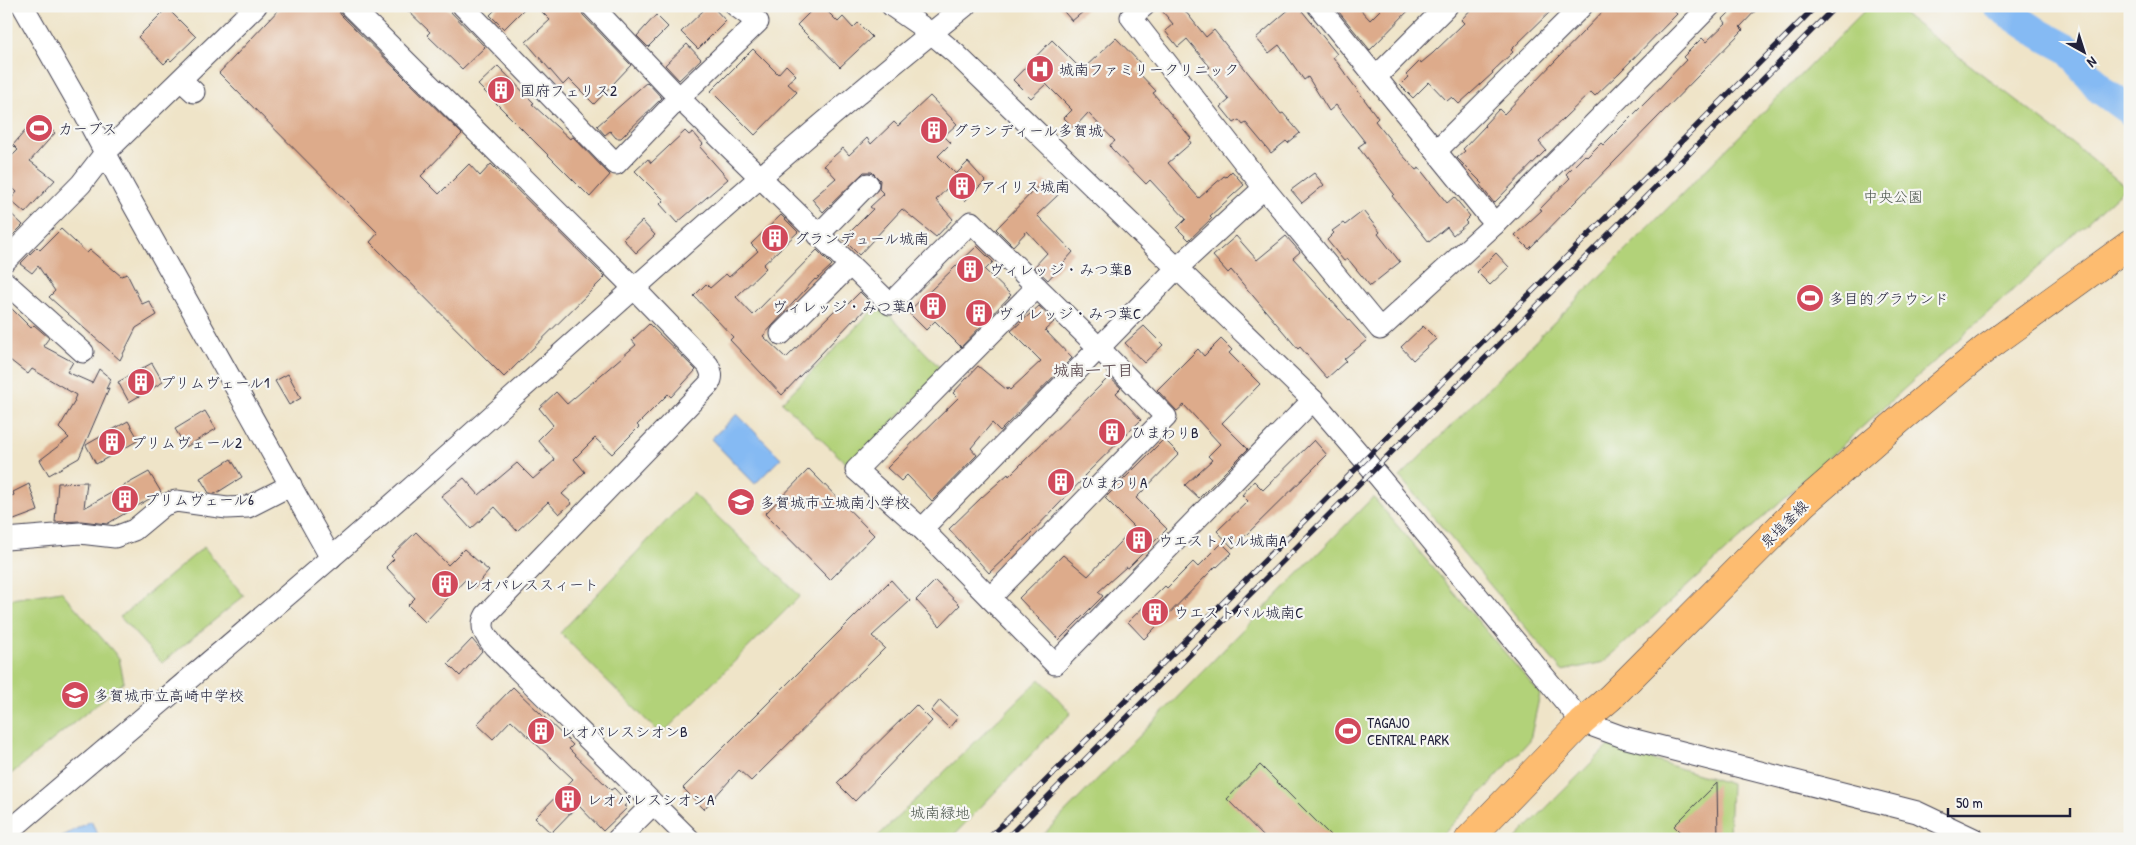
<svg xmlns="http://www.w3.org/2000/svg" width="2136" height="845" font-family="'Patrick Hand','Klee One',sans-serif">
<style>
.green{fill:#b2d279;stroke:#6a7a5a}
.water{fill:#85baf3;stroke:#546e97}
.lines{fill:none;stroke-linecap:round;stroke-linejoin:round}
.river{stroke:#85baf3;stroke-width:30}
.building{fill:#ddab8b}
.minor-casing{stroke:#413f50;stroke-width:23}
.major-casing{stroke:#413f50;stroke-width:29}
.minor{stroke:#fff;stroke-width:21}
.major{stroke:#fdbc70;stroke-width:28}
.rail-casing{stroke:#22223b;stroke-width:5.5}
.rail{stroke:#f6f6f2;stroke-width:4;stroke-dasharray:11;stroke-linecap:butt}
.labels{text-anchor:middle;dominant-baseline:central;stroke-width:4.5;stroke-linejoin:round;paint-order:stroke}
.poi-label{font-size:15px;fill:#22223b;stroke:#f6f6f2;text-anchor:start}
.park-label{font-size:15px;fill:#4d574e;stroke:#f6f6f2}
.street-label{font-size:15px;fill:#22223b;stroke:#f6f6f2}
.neighbourhood-label{font-size:16px;font-weight:bold;fill:#635257;stroke:#f6f6f2}
</style>
<rect width="100%" height="100%" fill="#f6f6f2"/>
<filter id="ink" filterUnits="userSpaceOnUse"><feTurbulence type="fractalNoise" baseFrequency=".02" numOctaves="2"/><feDisplacementMap in="SourceGraphic" scale="10" xChannelSelector="R" yChannelSelector="G"/><feConvolveMatrix kernelMatrix="1 2 1 2 8 2 1 2 1" color-interpolation-filters="sRGB"/></filter>
<filter id="wash" filterUnits="userSpaceOnUse"><feTurbulence type="fractalNoise" baseFrequency=".0096" numOctaves="4" result="noise"/><feDisplacementMap in="SourceGraphic" scale="20" xChannelSelector="R" yChannelSelector="G"/><feGaussianBlur stdDeviation="1.12" result="paint"/><feColorMatrix in="noise" values="0 0 0 0 0 0 0 0 0 0 0 0 0 0 0 0 0 1.4 0 .05"/><feComposite in="paint" operator="in"/></filter>
<g filter="url(#wash)">
<rect width="100%" height="100%" fill="#efe4c8"/>
<g class="green">
<path d="M 1869,6 L 1893,6 L 2077,147 L 2126,187 L 1604,662 L 1562,671 L 1400,477 Z"/>
<path d="M 879,304 L 943,371 L 849,466 L 782,402 Z"/>
<path d="M 693,493 L 800,596 L 661,735 L 560,633 Z"/>
<path d="M 1373,497 L 1540,694 L 1530,740 L 1439,839 L 1039,839 Z"/>
<path d="M 204,547 L 244,596 L 162,663 L 120,617 Z"/>
<path d="M 61,591 L 119,658 L 124,682 L 6,778 L 6,600 Z"/>
<path d="M 1040,679 L 1071,713 L 950,839 L 875,839 Z"/>
<path d="M 1610,744 L 1656,761 L 1731,784 L 1729,839 L 1515,839 Z"/>
</g>
<g class="water">
<path d="M 737,414 L 781,458 L 755,484 L 711,439 Z"/>
<path d="M 91,821 L 100,839 L 61,839 L 63,836 Z"/>
</g>
<g class="lines">
<path class="river" d="M 1998,6 L 2040,34 L 2068,49 L 2101,90 L 2130,111"/>
</g>
<g id="blocks">
<g class="building">
<path d="M 282,6 L 336,6 L 341,15 L 462,134 L 421,176 L 439,194 L 469,164 L 480,176 L 491,164 L 605,277 L 504,377 L 370,242 L 378,233 L 219,73 Z"/>
<path d="M 403,6 L 445,6 L 485,47 L 462,69 L 427,35 L 430,32 Z"/>
<path d="M 499,6 L 527,6 L 504,29 L 490,15 Z"/>
<path d="M 536,6 L 580,6 L 583,15 L 631,65 L 594,104 L 569,79 L 563,85 L 526,42 L 550,20 Z"/>
<path d="M 708,6 L 712,6 L 726,21 L 698,49 L 681,32 Z"/>
<path d="M 816,6 L 822,6 L 838,22 L 843,17 L 853,28 L 858,23 L 872,37 L 840,67 L 813,39 L 812,40 L 797,25 Z"/>
<path d="M 1059,6 L 1090,6 L 1072,21 Z"/>
<path d="M 1158,6 L 1181,6 L 1206,37 L 1214,30 L 1281,114 L 1283,113 L 1300,133 L 1288,143 L 1286,141 L 1271,153 L 1246,123 L 1243,125 L 1239,120 L 1234,123 L 1221,107 L 1229,100 L 1206,71 L 1210,67 L 1187,39 L 1178,47 L 1165,31 L 1173,24 Z"/>
<path d="M 1293,6 L 1298,6 L 1337,54 L 1333,57 L 1378,118 L 1375,121 L 1399,151 L 1416,170 L 1419,168 L 1447,203 L 1454,197 L 1470,216 L 1465,221 L 1467,223 L 1453,235 L 1447,227 L 1429,242 L 1392,196 L 1394,194 L 1358,147 L 1365,142 L 1336,105 L 1329,111 L 1308,77 L 1304,80 L 1279,45 L 1269,53 L 1256,38 Z"/>
<path d="M 1334,6 L 1357,6 L 1370,20 L 1384,6 L 1413,6 L 1370,50 Z"/>
<path d="M 1474,6 L 1556,6 L 1511,50 L 1513,52 L 1492,72 L 1493,73 L 1459,104 L 1452,97 L 1447,101 L 1429,82 L 1413,98 L 1400,85 L 1408,77 L 1406,75 L 1420,61 L 1421,63 L 1433,53 L 1464,23 L 1461,20 Z"/>
<path d="M 1608,6 L 1669,6 L 1677,14 L 1619,73 L 1595,96 L 1591,92 L 1539,142 L 1546,150 L 1494,203 L 1480,185 L 1482,183 L 1457,158 L 1465,151 L 1463,149 L 1485,126 L 1484,125 L 1499,109 L 1504,114 Z"/>
<path d="M 1736,6 L 1760,6 L 1740,27 L 1743,30 L 1529,249 L 1515,235 L 1542,210 L 1540,209 L 1570,178 L 1566,174 L 1585,155 L 1587,157 L 1601,143 L 1603,145 L 1649,99 L 1686,60 L 1683,57 L 1702,38 L 1706,42 L 1726,23 L 1723,19 Z"/>
<path d="M 167,8 L 196,37 L 171,61 L 169,59 L 164,64 L 138,37 Z"/>
<path d="M 656,15 L 668,27 L 648,47 L 637,36 Z"/>
<path d="M 1116,38 L 1142,65 L 1136,70 L 1156,91 L 1153,93 L 1191,138 L 1189,140 L 1191,143 L 1168,163 L 1199,198 L 1224,176 L 1226,177 L 1232,171 L 1244,185 L 1210,216 L 1212,218 L 1189,240 L 1177,228 L 1186,219 L 1150,180 L 1146,184 L 1111,148 L 1110,145 L 1115,141 L 1088,113 L 1074,128 L 1064,118 L 1072,110 L 1046,84 L 1031,98 L 1013,80 L 1052,40 L 1082,70 Z"/>
<path d="M 687,44 L 701,59 L 679,80 L 665,65 Z"/>
<path d="M 753,49 L 778,74 L 786,65 L 796,75 L 787,83 L 797,92 L 755,135 L 711,91 Z"/>
<path d="M 498,66 L 534,103 L 532,104 L 570,139 L 573,137 L 610,175 L 590,197 L 478,85 Z"/>
<path d="M 647,82 L 662,98 L 621,138 L 616,138 L 610,131 L 605,135 L 597,126 Z"/>
<path d="M 930,96 L 957,124 L 944,136 L 951,143 L 938,156 L 956,174 L 968,162 L 985,181 L 965,201 L 949,186 L 936,200 L 953,219 L 936,237 L 902,209 L 859,255 L 843,239 L 873,209 L 870,207 L 884,194 L 879,189 L 880,180 L 872,172 L 864,172 L 823,212 L 812,199 L 836,178 L 824,165 L 843,148 L 849,155 L 867,138 L 871,144 L 894,122 L 898,126 Z"/>
<path d="M 37,117 L 55,133 L 30,161 L 55,180 L 25,213 L 10,200 L 17,192 L 6,182 L 6,162 L 18,150 L 13,145 Z"/>
<path d="M 685,131 L 689,135 L 693,132 L 703,144 L 700,147 L 728,179 L 677,223 L 660,204 L 664,200 L 635,171 L 648,159 L 651,163 Z"/>
<path d="M 1314,173 L 1324,185 L 1302,203 L 1291,190 Z"/>
<path d="M 1044,180 L 1058,195 L 1037,215 L 1073,252 L 1048,280 L 1034,267 L 1047,253 L 1027,231 L 1013,246 L 996,229 Z"/>
<path d="M 6,209 L 23,225 L 6,242 Z"/>
<path d="M 1363,211 L 1380,232 L 1378,234 L 1400,262 L 1370,286 L 1348,259 L 1344,261 L 1327,240 L 1334,233 L 1332,231 L 1343,223 L 1345,225 Z"/>
<path d="M 781,215 L 798,232 L 763,265 L 766,268 L 736,297 L 753,315 L 817,250 L 832,265 L 816,280 L 815,279 L 763,336 L 786,358 L 838,307 L 841,311 L 860,292 L 871,303 L 856,319 L 855,318 L 782,395 L 730,340 L 733,337 L 694,296 L 706,284 L 710,288 L 726,274 L 729,277 L 758,251 L 751,244 Z"/>
<path d="M 642,221 L 655,235 L 636,253 L 623,239 Z"/>
<path d="M 61,229 L 87,253 L 90,250 L 121,276 L 127,274 L 142,304 L 149,301 L 157,315 L 136,328 L 120,360 L 49,297 L 55,291 L 38,266 L 32,273 L 20,264 L 37,247 L 40,250 Z"/>
<path d="M 1236,236 L 1257,260 L 1286,236 L 1300,252 L 1293,258 L 1367,340 L 1344,359 L 1346,361 L 1327,378 L 1300,347 L 1298,349 L 1231,270 L 1228,273 L 1213,256 Z"/>
<path d="M 977,246 L 993,262 L 985,270 L 1011,295 L 961,347 L 935,321 L 926,330 L 908,312 Z"/>
<path d="M 1496,253 L 1509,267 L 1490,285 L 1477,272 Z"/>
<path d="M 6,303 L 31,328 L 34,325 L 49,338 L 43,346 L 73,362 L 67,372 L 92,383 L 99,369 L 111,379 L 106,389 L 109,388 L 79,458 L 49,475 L 40,460 L 69,438 L 59,428 L 75,401 L 74,400 L 76,395 L 32,369 L 28,374 L 6,357 Z"/>
<path d="M 1039,306 L 1054,322 L 1045,330 L 1072,358 L 1000,431 L 992,423 L 971,448 L 977,455 L 932,501 L 907,475 L 901,481 L 887,468 L 958,398 L 953,393 L 978,366 L 1007,390 L 1008,388 L 1010,390 L 1041,361 L 1011,331 Z"/>
<path d="M 649,324 L 696,370 L 671,397 L 668,394 L 637,425 L 639,427 L 612,454 L 595,438 L 574,459 L 585,472 L 562,494 L 572,503 L 559,514 L 548,502 L 517,531 L 495,507 L 471,529 L 441,496 L 464,478 L 479,495 L 517,463 L 533,479 L 555,460 L 538,440 L 553,425 L 539,408 L 556,392 L 567,404 L 636,345 L 632,340 Z"/>
<path d="M 1144,326 L 1163,345 L 1144,363 L 1125,343 Z"/>
<path d="M 1423,326 L 1436,339 L 1413,360 L 1401,347 Z"/>
<path d="M 1221,339 L 1232,350 L 1229,353 L 1260,384 L 1222,423 L 1248,449 L 1199,498 L 1185,485 L 1212,460 L 1208,456 L 1220,444 L 1184,405 L 1177,411 L 1157,390 L 1198,349 L 1204,356 Z"/>
<path d="M 152,363 L 163,382 L 129,402 L 118,382 Z"/>
<path d="M 288,374 L 301,398 L 289,405 L 275,381 Z"/>
<path d="M 1109,377 L 1121,388 L 1116,393 L 1141,420 L 1084,476 L 1085,477 L 1028,536 L 989,573 L 949,529 L 981,498 L 1008,474 L 1009,476 Z"/>
<path d="M 205,411 L 216,429 L 186,447 L 175,429 Z"/>
<path d="M 128,421 L 139,440 L 96,464 L 86,445 Z"/>
<path d="M 1164,439 L 1179,454 L 1136,498 L 1167,529 L 1128,568 L 1126,567 L 1098,592 L 1103,596 L 1059,640 L 1019,598 L 1063,555 L 1088,576 L 1134,527 L 1105,498 Z"/>
<path d="M 1314,440 L 1327,455 L 1233,548 L 1217,531 L 1248,501 L 1242,495 L 1254,481 L 1263,490 Z"/>
<path d="M 231,459 L 242,477 L 215,494 L 209,493 L 200,478 Z"/>
<path d="M 809,469 L 874,535 L 830,580 L 765,514 Z"/>
<path d="M 149,472 L 161,492 L 107,524 L 81,521 L 55,522 L 58,483 L 87,482 L 84,508 Z"/>
<path d="M 29,484 L 38,511 L 6,523 L 6,498 L 14,495 L 13,492 Z"/>
<path d="M 416,532 L 448,565 L 464,549 L 489,571 L 474,588 L 466,579 L 425,622 L 408,605 L 415,598 L 386,567 L 394,559 L 391,556 Z"/>
<path d="M 1222,543 L 1232,553 L 1217,567 L 1216,566 L 1144,639 L 1128,622 L 1165,586 L 1167,588 L 1193,562 L 1198,567 Z"/>
<path d="M 891,580 L 910,601 L 872,636 L 885,648 L 751,781 L 739,770 L 704,809 L 683,788 Z"/>
<path d="M 935,581 L 960,605 L 940,626 L 916,600 Z"/>
<path d="M 472,639 L 482,651 L 460,676 L 448,664 Z"/>
<path d="M 513,687 L 573,745 L 569,749 L 611,790 L 614,788 L 628,803 L 624,806 L 627,808 L 603,831 L 578,805 L 551,833 L 535,818 L 573,779 L 511,720 L 493,739 L 477,724 Z"/>
<path d="M 940,700 L 958,717 L 949,728 L 931,711 Z"/>
<path d="M 916,705 L 932,721 L 855,801 L 837,783 Z"/>
<path d="M 1260,765 L 1334,839 L 1266,839 L 1227,799 Z"/>
<path d="M 1717,783 L 1718,839 L 1687,839 L 1674,826 Z"/>
</g>
</g>
</g>
<g filter="url(#ink)">
<use href="#blocks" fill-opacity="0" stroke="#413f50" stroke-width="1"/>
<g class="lines">
<g class="minor-casing">
<g id="minor">
<path d="M 23,6 L 84,113 L 124,188 L 331,558"/>
<path d="M 350,6 L 624,278 L 708,365 C 712,373 713,377 709,384 L 486,615 C 479,627 485,635 494,646 L 689,839"/>
<path d="M 463,6 L 616,164 L 679,98 L 758,22 L 736,6"/>
<path d="M 592,6 L 679,98 L 890,304 L 971,222 L 1099,348 L 1166,417 L 990,598"/>
<path d="M 892,6 L 931,33 L 956,54 L 1313,400 L 1379,477 L 1582,722 L 1623,737 L 1917,812 L 1974,839"/>
<path d="M 1144,6 L 1131,17 L 1264,188 L 1380,329 L 1495,224 L 1710,6"/>
<path d="M 1318,6 L 1495,224"/>
<path d="M 1376,77 L 1447,6"/>
<path d="M 181,80 L 194,92"/>
<path d="M 1436,151 L 1582,6"/>
<path d="M 818,235 L 868,184"/>
<path d="M 6,260 L 81,184 L 105,153 L 256,6"/>
<path d="M 6,283 L 83,352"/>
<path d="M 1037,287 L 856,470 L 922,529 L 1055,664 L 1313,400"/>
<path d="M 781,334 L 850,265"/>
<path d="M 922,529 L 1176,269 L 1264,188"/>
<path d="M 6,539 L 80,533 L 115,537 L 134,530 L 164,505 L 176,501 L 227,508 L 248,507 L 291,485"/>
<path d="M 6,834 C 138,721 273,610 403,495 C 589,330 771,161 965,6"/>
<path d="M 618,839 L 653,804"/>
</g>
</g>
<g class="major-casing">
<path id="major" d="M 1469,839 L 1582,722 L 1611,697 L 1804,503 L 1904,416 L 1985,349 L 2130,244"/>
</g>
<use href="#minor" class="minor"/>
<use href="#major" class="major"/>
<g class="rail-casing">
<g id="rail">
<path d="M 988,839 L 1816,6"/>
<path d="M 1006,839 L 1836,6"/>
</g>
</g>
<use href="#rail" class="rail"/>
</g>
</g>
<defs>
<g id="hospital-disc" transform="scale(1.4375)"><circle r="9.5" fill="#d1495b" stroke="#f6f6f2"/><path d="M-5-5h3v3.5h4V-5h3V5h-3V1.5h-4V5h-3Z" fill="#fff"/></g>
<g id="building-disc" transform="scale(1.4375)"><circle r="9.5" fill="#d1495b" stroke="#f6f6f2"/><path d="M-4-6H4V6H1V3H-1V6H-4ZM-2.5-4.3h1.7v1.8h-1.7ZM.8-4.3h1.7v1.8H.8ZM-2.5-1h1.7V.8h-1.7ZM.8-1h1.7V.8H.8Z" fill="#fff"/></g>
<g id="stadium-disc" transform="scale(1.4375)"><circle r="9.5" fill="#d1495b" stroke="#f6f6f2"/><path d="M0-5a6.5 5 0 1 0 0 10a6.5 5 0 1 0 0-10ZM-3.5-1.8h7v3.6h-7Z" fill="#fff"/></g>
<g id="school-disc" transform="scale(1.4375)"><circle r="9.5" fill="#d1495b" stroke="#f6f6f2"/><path d="M0-5L7-2L0 1L-7-2ZM-4 1L0 2.5L4 1V4Q0 6-4 4Z" fill="#fff"/></g>
</defs>
<g fill-rule="evenodd">
<use href="#hospital-disc" x="1040" y="69"/>
<use href="#building-disc" x="501" y="90"/>
<use href="#stadium-disc" x="39" y="128"/>
<use href="#building-disc" x="934" y="130"/>
<use href="#building-disc" x="962" y="186"/>
<use href="#building-disc" x="775" y="238"/>
<use href="#building-disc" x="970" y="269"/>
<use href="#stadium-disc" x="1810" y="298"/>
<use href="#building-disc" x="933" y="306"/>
<use href="#building-disc" x="979" y="313"/>
<use href="#building-disc" x="141" y="382"/>
<use href="#building-disc" x="1112" y="432"/>
<use href="#building-disc" x="112" y="442"/>
<use href="#building-disc" x="1061" y="482"/>
<use href="#building-disc" x="125" y="499"/>
<use href="#school-disc" x="741" y="502"/>
<use href="#building-disc" x="1139" y="540"/>
<use href="#building-disc" x="445" y="584"/>
<use href="#building-disc" x="1155" y="612"/>
<use href="#school-disc" x="75" y="695"/>
<use href="#building-disc" x="541" y="731"/>
<use href="#stadium-disc" x="1348" y="731"/>
<use href="#building-disc" x="568" y="799"/>
</g>
<g class="labels">
<g class="poi-label">
<text x="1059" y="69">城南ファミリークリニック</text>
<text x="520" y="90">国府フェリス2</text>
<text x="58" y="128">カーブス</text>
<text x="953" y="130">グランディール多賀城</text>
<text x="981" y="186">アイリス城南</text>
<text x="794" y="238">グランデュール城南</text>
<text x="989" y="269">ヴィレッジ・みつ葉B</text>
<text x="1829" y="298">多目的グラウンド</text>
<text x="914" y="306" text-anchor="end">ヴィレッジ・みつ葉A</text>
<text x="998" y="313">ヴィレッジ・みつ葉C</text>
<text x="160" y="382">プリムヴェール1</text>
<text x="1131" y="432">ひまわりB</text>
<text x="131" y="442">プリムヴェール2</text>
<text x="1080" y="482">ひまわりA</text>
<text x="144" y="499">プリムヴェール6</text>
<text x="760" y="502">多賀城市立城南小学校</text>
<text x="1158" y="540">ウエストパル城南A</text>
<text x="464" y="584">レオパレススィート</text>
<text x="1174" y="612">ウエストパル城南C</text>
<text x="94" y="695">多賀城市立高崎中学校</text>
<text x="1367" y="722">TAGAJO<tspan x="1367" dy="17">CENTRAL PARK</tspan></text>
<text x="560" y="731">レオパレスシオンB</text>
<text x="587" y="799">レオパレスシオンA</text>
</g>
<g class="park-label">
<text x="1893" y="196">中央公園</text>
<text x="940" y="812">城南緑地</text>
</g>
<g class="street-label">
<text transform="translate(1784 524) rotate(-45)">泉塩釜線</text>
</g>
<g class="neighbourhood-label">
<text x="1093" y="370">城南一丁目</text>
</g>
</g>
<rect width="2136" height="845" fill="none" stroke="#f6f6f2" stroke-width="25"/>
<g transform="translate(2084 52) rotate(141)" stroke="#f6f6f2" stroke-width="4" paint-order="stroke">
<path d="M0-4L9 19L0 12L-9 19Z" fill="#22223b"/>
<text y="-8" font-size="14" font-weight="bold" text-anchor="middle" fill="#22223b">N</text>
</g>
<path d="M1948 808v8h122v-8" fill="none" stroke="#22223b" stroke-width="2.5"/>
<text x="1956" y="808" font-size="15" fill="#22223b" stroke="#f6f6f2" stroke-width="4" paint-order="stroke">50 m</text>
</svg>
